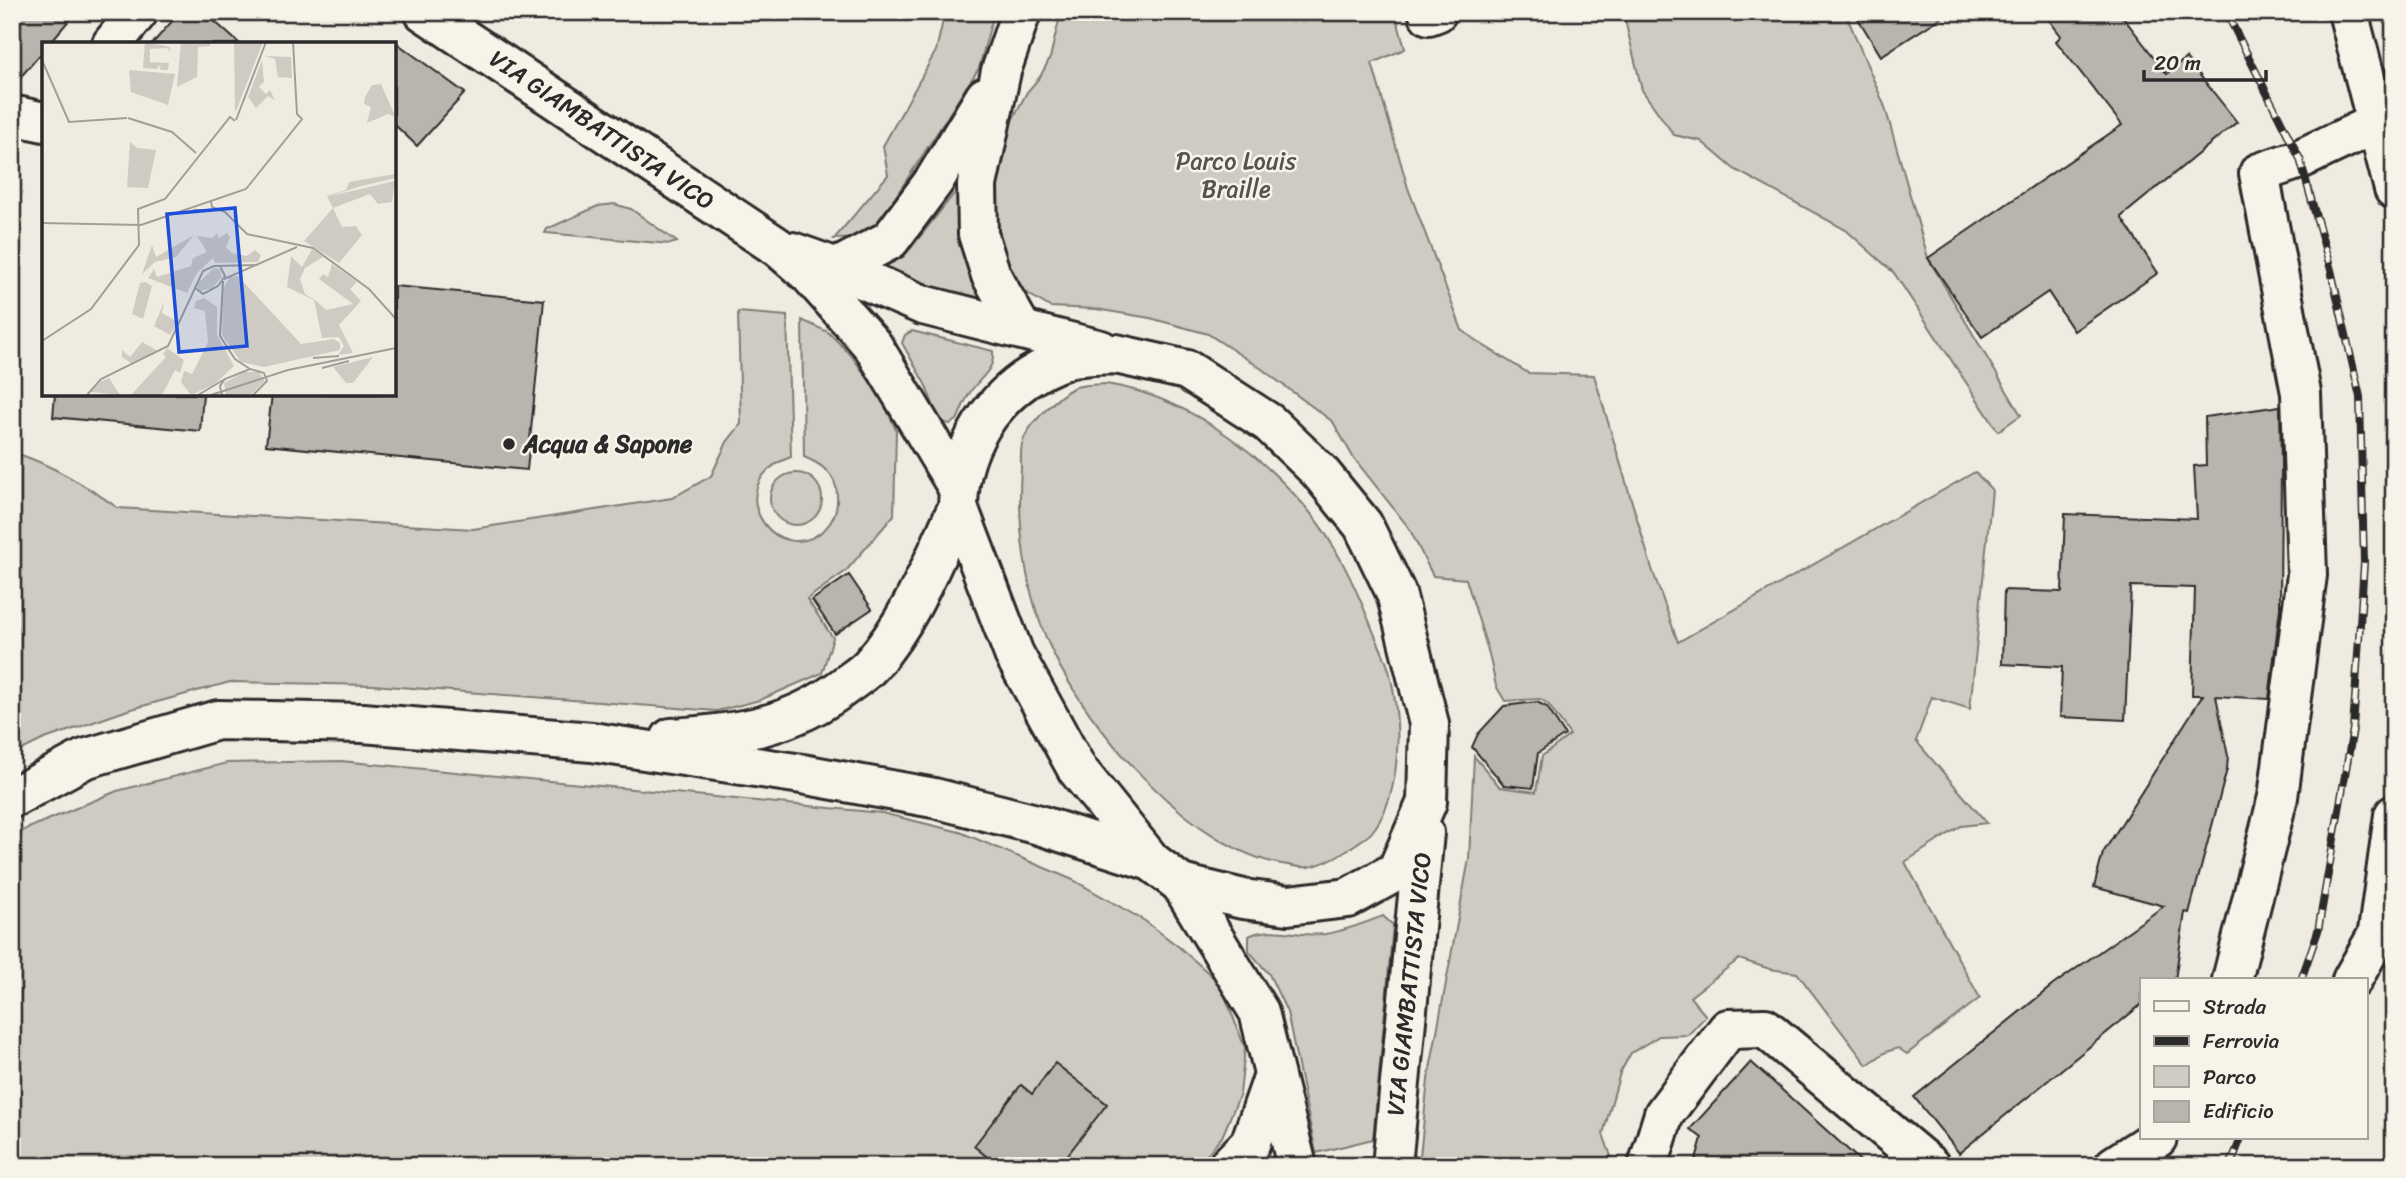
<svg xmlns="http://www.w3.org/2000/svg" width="2406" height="1178" font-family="Sriracha,sans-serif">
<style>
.green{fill:#cfcbc2;stroke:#7d7b76;stroke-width:2}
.building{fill:#b8b5ae;stroke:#2b2b2b;stroke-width:2}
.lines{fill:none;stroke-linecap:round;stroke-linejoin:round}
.minor-casing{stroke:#2b2b2b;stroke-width:44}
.major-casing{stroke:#2b2b2b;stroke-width:44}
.minor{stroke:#f7f3e8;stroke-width:38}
.major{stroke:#f7f3e8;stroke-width:38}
.rail-casing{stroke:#2b2b2b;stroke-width:8}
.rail{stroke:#f7f3e8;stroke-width:5;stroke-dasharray:16;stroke-linecap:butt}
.poi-dot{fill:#2b2b2b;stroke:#f7f3e8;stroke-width:2.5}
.labels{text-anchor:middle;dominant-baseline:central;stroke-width:5;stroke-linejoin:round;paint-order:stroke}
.street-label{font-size:24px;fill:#2b2b2b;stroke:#f7f3e8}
.park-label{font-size:24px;fill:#545351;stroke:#f7f3e8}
.poi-label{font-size:24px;font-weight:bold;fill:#2b2b2b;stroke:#f7f3e8;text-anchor:start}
.inset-road{fill:none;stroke:#a19e98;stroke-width:2}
.view{fill:#1d4ed8;fill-opacity:0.15;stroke:#1d4ed8;stroke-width:3.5}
.inset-edge{fill:none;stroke:#2b2b2b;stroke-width:3.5}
</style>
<rect width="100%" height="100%" fill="#efebe0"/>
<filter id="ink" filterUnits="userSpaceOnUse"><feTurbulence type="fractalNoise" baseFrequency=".0143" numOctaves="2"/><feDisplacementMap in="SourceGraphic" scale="14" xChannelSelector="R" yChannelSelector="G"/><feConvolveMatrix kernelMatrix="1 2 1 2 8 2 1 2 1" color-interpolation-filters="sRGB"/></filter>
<g filter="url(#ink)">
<g class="green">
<path d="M 945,12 L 994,12 L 979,68 L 869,238 L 834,239 L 888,175 L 883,146 L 936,51 Z"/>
<path d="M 1061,12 L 1395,12 L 1405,49 L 1372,63 L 1408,188 L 1462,330 L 1478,342 L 1528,373 L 1594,375 L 1652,569 L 1678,642 L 1975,472 L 1992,490 L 1970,709 L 1932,697 L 1916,741 L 1987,823 L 1961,826 L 1905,862 L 1980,998 L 1907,1054 L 1898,1048 L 1886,1052 L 1867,1065 L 1797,973 L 1770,969 L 1739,959 L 1690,997 L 1706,1016 L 1688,1035 L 1659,1036 L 1631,1053 L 1620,1073 L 1603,1134 L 1612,1159 L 1611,1166 L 1419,1166 L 1428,1080 L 1469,859 L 1474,756 L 1500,787 L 1536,792 L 1542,756 L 1570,735 L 1548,704 L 1540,699 L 1505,701 L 1496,686 L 1489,654 L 1466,579 L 1433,576 L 1409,528 L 1353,457 L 1333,422 L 1259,367 L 1208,334 L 1150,318 L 1096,309 L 1050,307 L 1022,290 L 1011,269 L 997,229 L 996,181 L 1006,132 L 1027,92 L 1040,77 L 1050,58 Z"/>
<path d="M 1623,12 L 1845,12 L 1885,107 L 1928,258 L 2021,415 L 1998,431 L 1894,273 L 1846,230 L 1734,169 L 1701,141 L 1674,135 L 1642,90 Z"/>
<path d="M 961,185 L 962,228 L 968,269 L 981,299 L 937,289 L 884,267 L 911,248 Z"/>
<path d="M 614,204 L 631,209 L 677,242 L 670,244 L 545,233 L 547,229 L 598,206 Z"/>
<path d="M 738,312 L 787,316 L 791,457 C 715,484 777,573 825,529 C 834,520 838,507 837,494 C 836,474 821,464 804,457 L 802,320 L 828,332 L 851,355 L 883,400 L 896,430 L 894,515 L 846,571 L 807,599 L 833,638 L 822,673 L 760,700 L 717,711 L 373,685 L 230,682 L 128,710 L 42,740 L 12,755 L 12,452 C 51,464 85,485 118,508 L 473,529 L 672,498 L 711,476 L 727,442 L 741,424 Z"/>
<path d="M 912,331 L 993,351 C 995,372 979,377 969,394 C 964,402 961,412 957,420 L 950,424 L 940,422 L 925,384 L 902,343 L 905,335 Z"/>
<path d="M 1106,384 C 1183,396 1252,446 1303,504 C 1335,540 1356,588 1374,633 C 1379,645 1385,657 1389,670 C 1401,717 1404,792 1372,832 C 1368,837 1361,840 1356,844 C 1343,853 1324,865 1308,867 C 1302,868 1294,866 1288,865 C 1197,855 1089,730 1052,651 C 1025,595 1017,529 1021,468 C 1021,460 1020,448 1023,441 C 1028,425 1058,396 1073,388 C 1082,384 1096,385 1106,384 Z"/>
<circle cx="796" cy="499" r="26"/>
<path d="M 341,761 L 882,813 L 960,832 L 1073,880 L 1145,921 L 1179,947 L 1220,983 L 1245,1048 L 1240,1094 L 1222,1137 L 1197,1166 L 12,1166 L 12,839 L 26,829 L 117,791 L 227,763 Z"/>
<path d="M 1383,916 L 1393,925 L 1373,1139 L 1316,1153 L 1287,1012 L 1269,974 L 1249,951 L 1249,936 C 1270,925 1301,937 1325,934 C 1345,931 1365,923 1383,916 Z"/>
</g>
<g class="building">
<path d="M 12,12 L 76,12 L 49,44 L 44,44 L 44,50 L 12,87 Z"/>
<path d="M 180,12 L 204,12 L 240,44 L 152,44 Z"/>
<path d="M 1854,12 L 1950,12 L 1881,56 Z"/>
<path d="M 2043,12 L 2119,12 L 2167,74 L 2186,58 L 2237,122 L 2121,217 L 2158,273 L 2074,331 L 2048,292 L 1982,337 L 1928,258 L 2122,125 L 2056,41 L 2061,36 Z"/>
<path d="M 394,41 L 465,93 L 417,146 L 394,124 Z"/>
<path d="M 394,286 L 544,300 L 527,470 L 266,445 L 272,394 L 394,394 Z"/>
<path d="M 55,394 L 203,394 L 200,431 L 53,417 Z"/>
<path d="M 2280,406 L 2281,464 L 2280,608 L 2269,699 L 2216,696 L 2228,756 L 2227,769 L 2189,913 L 2185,912 L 2175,980 L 2142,980 L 2142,1004 L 1959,1153 L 1914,1097 L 2053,985 L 2164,906 L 2094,887 L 2103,853 L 2203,695 L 2192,695 L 2195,588 L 2131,586 L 2125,720 L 2060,717 L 2062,667 L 2002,664 L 2004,590 L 2062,592 L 2065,514 L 2197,519 L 2194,466 L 2206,465 L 2205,417 Z"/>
<path d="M 849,575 L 872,609 L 835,634 L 812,600 Z"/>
<path d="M 1537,702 L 1547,707 L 1565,735 L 1538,753 L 1533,788 L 1504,785 L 1472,747 L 1478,734 L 1504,706 Z"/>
<path d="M 1751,1062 L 1866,1166 L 1694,1166 L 1702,1138 L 1690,1129 Z"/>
<path d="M 1055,1063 L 1107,1104 L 1059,1166 L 998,1166 L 974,1146 L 1021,1085 L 1032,1094 Z"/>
</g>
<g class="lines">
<g class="minor-casing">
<g id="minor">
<path d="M 424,12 L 779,248 L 809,274 L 873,346 L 958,488"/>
<path d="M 1429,15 L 1437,12"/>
<path d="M 112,44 L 138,12"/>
<path d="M 12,115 L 44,122"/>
<path d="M 792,252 L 837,268 L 923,305 L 1101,350"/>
<path d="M 837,268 L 890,240 L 934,181 L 985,97"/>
<path d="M 1021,328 L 991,275 L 978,234 L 977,185 L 1001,71 L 1021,12"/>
<path d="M 1116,354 L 1187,370 L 1269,423 L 1319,471 L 1363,525 L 1396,593 L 1429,724 L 1427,802 L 1397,871 L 1348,898 L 1288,905 L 1243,899 L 1181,884 L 1151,861 L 1077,769 L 1014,654 L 958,507 C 959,438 1003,380 1067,359 C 1082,354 1101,355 1116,354 Z"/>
<path d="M 671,738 C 737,734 792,727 846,685 C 854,679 864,673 871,665 C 911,620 933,561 958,507"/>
<path d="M 12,798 L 84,759 L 218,720 L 363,723 L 592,742 L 802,774 L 934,798 L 1036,824 L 1151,861"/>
<path d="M 1181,884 L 1259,1012 L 1297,1166"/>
<path d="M 2232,980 L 2278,797 L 2307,575 L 2301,393 L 2259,173 L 2300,159 L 2375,124"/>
<path d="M 1228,1166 L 1250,1144 L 1274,1075"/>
<path d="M 1392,1166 L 1424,833"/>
<path d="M 1648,1166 L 1664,1114 L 1728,1029 L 1765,1028 L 1930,1166"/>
</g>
</g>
<g class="major-casing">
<g id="major">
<path d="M 2348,12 L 2394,189"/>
<path d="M 2377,939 L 2394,815"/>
<path d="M 2352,980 L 2387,918"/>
<path d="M 2114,1166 L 2157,1138"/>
</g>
</g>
<use href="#minor" class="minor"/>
<use href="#major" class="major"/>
<g class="rail-casing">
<g id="rail">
<path d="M 2226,12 L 2300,159 L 2331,270 L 2360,397 L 2364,563 L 2353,729 L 2318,931 L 2301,980"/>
<path d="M 2230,1166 L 2241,1138"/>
</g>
</g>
<use href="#rail" class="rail"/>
</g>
</g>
<circle class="poi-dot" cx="509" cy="444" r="7"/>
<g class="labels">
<g class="street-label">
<text transform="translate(602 130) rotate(34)">VIA GIAMBATTISTA VICO</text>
<text transform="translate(1409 984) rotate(-84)">VIA GIAMBATTISTA VICO</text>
</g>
<g class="park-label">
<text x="1236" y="161">Parco Louis<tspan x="1236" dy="28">Braille</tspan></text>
</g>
<g class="poi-label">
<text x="523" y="444">Acqua &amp; Sapone</text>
</g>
</g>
<g transform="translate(42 42)">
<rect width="354" height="354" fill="#efebe0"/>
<path d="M 103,0 L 128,5 L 128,11 L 126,6 L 108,7 L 108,20 L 127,21 L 126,28 L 119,28 L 117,23 L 115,27 L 101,26 ZM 139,0 L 168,0 L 168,4 L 156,5 L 155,35 L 135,45 ZM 192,0 L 221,0 L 194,69 L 193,68 ZM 223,14 L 249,15 L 250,36 L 236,35 L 233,17 ZM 220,18 L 222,40 L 217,45 L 224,52 L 228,48 L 233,58 L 226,54 L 214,66 L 206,55 ZM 87,28 L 133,32 L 126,63 L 89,50 ZM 339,42 L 353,74 L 346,72 L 325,81 L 329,65 L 322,62 L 323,55 L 330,43 ZM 88,100 L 95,106 L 114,108 L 106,146 L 85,145 ZM 353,132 L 353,136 L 316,145 L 288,154 L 353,139 L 350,160 L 336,162 L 328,152 L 291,166 L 300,185 L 314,184 L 320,193 L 297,221 L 262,199 L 291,166 L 285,154 L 304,148 L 307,140 ZM 175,191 L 177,196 L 185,191 L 188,195 L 184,205 L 190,211 L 205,214 L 213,208 L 219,213 L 216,220 L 173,221 L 171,216 L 155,231 L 145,251 L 106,236 L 112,227 L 115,235 L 149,224 L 151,216 L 165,210 L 155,194 L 170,196 ZM 152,193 L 134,215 L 113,220 L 100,232 L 110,203 L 114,215 ZM 270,207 L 281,215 L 263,226 L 258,237 L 263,252 L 273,258 L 284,268 L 311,262 L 277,237 L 281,232 L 286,235 L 290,222 L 315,240 L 308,247 L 319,259 L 297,283 L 311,311 L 296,313 L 302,304 L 297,295 L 280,296 L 272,258 L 245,245 L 249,214 L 260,225 ZM 172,226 L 178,227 L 180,235 L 170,246 L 158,249 L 154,243 ZM 196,234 L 259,302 L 292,297 L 298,301 L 298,308 L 222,325 L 199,320 L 180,293 L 181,247 L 188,235 ZM 104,240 L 110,244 L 101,277 L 90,272 L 98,241 ZM 162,256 L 175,265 L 175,293 L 192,324 L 173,342 L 149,353 L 139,340 L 142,329 L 150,332 L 166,300 L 163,269 L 152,266 L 154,259 ZM 122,260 L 120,271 L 136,280 L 128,293 L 112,284 ZM 100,300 L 116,309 L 89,321 L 80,315 L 80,308 L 88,315 ZM 125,306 L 142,318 L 138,331 L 133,328 L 120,353 L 89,353 L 124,315 L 121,312 ZM 331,315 L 311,341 L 304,341 L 291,325 ZM 202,330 L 217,330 L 223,339 L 209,352 L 184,353 L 182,341 ZM 67,336 L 78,353 L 49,350 L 58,340 Z" fill="#cfcbc2"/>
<path class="inset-road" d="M 0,18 L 27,80 L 85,76M 86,76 L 130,90 L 154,111M 194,78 L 224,0M 169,159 L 170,165 L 183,170 L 205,192 L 271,206 L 327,247 L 354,277M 151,168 L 175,168M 0,181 L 99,183 L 204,147 L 260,77 L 255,72 L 251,0M 182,237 L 255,205M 181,239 L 178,294 L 193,317 L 208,327M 152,245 L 161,252 L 176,244 L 183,234 L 178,224M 0,299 L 49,267 L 97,203 L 96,167 L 123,157 L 188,75 L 193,79M 271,316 L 297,314M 280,326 L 307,319M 45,353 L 59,337 L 126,304 L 161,229 L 172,224 L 216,223M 156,353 L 183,337M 169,353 L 246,328 L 354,306M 180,353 L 178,344 L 183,337 L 208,327 L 222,331 L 225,339 L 211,353"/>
<path class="view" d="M 193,166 L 205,304 L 137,310 L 125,172 Z"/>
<rect width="354" height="354" class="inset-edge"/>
</g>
<rect width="2406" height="1178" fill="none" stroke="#f7f3e8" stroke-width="42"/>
<rect x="21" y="21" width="2364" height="1136" fill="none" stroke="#2b2b2b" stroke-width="2.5" filter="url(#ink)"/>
<rect x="2140" y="978" width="228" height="161" fill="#f7f3e8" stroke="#a5a39c" stroke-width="2"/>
<rect x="2154" y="1001" width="35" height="10" fill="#f7f3e8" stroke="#a5a39c" stroke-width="2"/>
<text x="2203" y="1014" font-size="21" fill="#2b2b2b">Strada</text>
<rect x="2154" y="1036" width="35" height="10" fill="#2b2b2b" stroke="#a5a39c" stroke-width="2"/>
<text x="2203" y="1048" font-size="21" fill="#2b2b2b">Ferrovia</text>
<rect x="2154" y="1066" width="35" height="21" fill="#cfcbc2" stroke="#a5a39c" stroke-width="2"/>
<text x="2203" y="1084" font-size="21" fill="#2b2b2b">Parco</text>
<rect x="2154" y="1101" width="35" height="21" fill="#b8b5ae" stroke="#a5a39c" stroke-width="2"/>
<text x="2203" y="1118" font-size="21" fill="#2b2b2b">Edificio</text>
<path d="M2144 70v10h122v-10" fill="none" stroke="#2b2b2b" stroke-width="3.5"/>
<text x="2154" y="70" font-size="21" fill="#2b2b2b" stroke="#f7f3e8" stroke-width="5" paint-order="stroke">20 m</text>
</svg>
